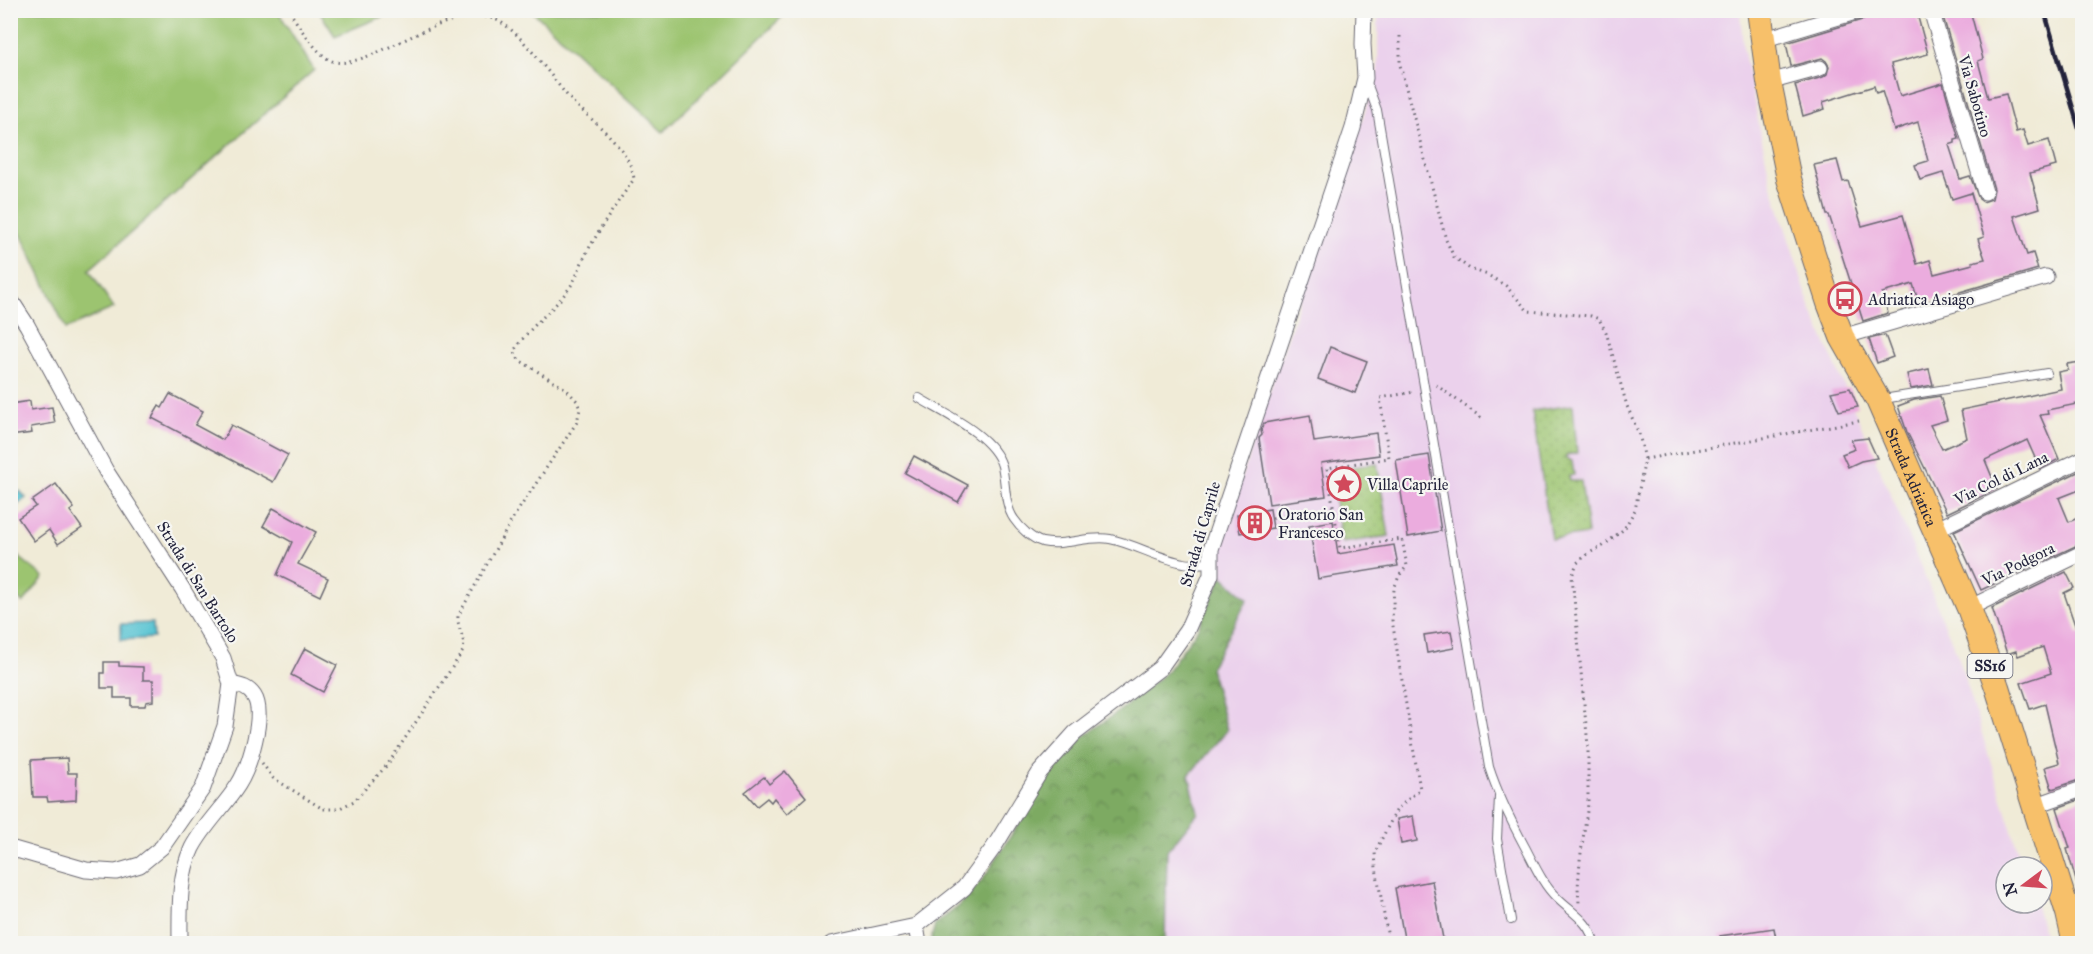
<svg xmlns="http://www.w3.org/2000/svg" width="2093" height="954" font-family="'IM FELL Great Primer',serif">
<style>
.built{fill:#ebd1ec}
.grass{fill:#9cc470;stroke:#5f7356;stroke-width:1.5}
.forest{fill:url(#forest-crowns);stroke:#50664e;stroke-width:1.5}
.garden{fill:url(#garden-dots);stroke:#5f7356;stroke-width:1.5}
.water{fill:#57c3d2;stroke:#3c7286;stroke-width:1.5}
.building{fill:#ebacde}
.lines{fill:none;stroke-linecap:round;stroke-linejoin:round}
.lane-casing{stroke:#6a6872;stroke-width:10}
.street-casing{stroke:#6a6872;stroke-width:17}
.primary-casing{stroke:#6a6872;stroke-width:26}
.path{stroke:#6a6872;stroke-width:3;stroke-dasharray:1.5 4.5;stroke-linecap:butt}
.lane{stroke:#fff;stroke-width:8}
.street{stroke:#fff;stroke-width:15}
.primary{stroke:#f7c06b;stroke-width:24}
.rail{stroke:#22223b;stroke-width:4.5}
.labels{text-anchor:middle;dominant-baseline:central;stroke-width:4.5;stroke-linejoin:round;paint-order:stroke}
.shield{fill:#f6f6f2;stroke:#626272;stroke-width:1.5}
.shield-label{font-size:15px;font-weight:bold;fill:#22223b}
.street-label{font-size:16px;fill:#22223b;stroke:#f6f6f2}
.poi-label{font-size:16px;fill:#22223b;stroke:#f6f6f2;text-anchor:start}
</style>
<defs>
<pattern id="forest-crowns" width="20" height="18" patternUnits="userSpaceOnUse" patternTransform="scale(1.5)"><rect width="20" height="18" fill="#7daa62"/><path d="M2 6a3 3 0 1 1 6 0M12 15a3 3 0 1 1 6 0" fill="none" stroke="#668a52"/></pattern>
<pattern id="garden-dots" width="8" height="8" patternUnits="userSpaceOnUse" patternTransform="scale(1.5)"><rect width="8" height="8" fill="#9cc470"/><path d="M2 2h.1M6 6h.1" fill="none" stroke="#86a862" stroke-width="1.8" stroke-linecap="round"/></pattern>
</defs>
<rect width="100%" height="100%" fill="#f6f6f2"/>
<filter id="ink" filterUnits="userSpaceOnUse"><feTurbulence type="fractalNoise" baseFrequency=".0167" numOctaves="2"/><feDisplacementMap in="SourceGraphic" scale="12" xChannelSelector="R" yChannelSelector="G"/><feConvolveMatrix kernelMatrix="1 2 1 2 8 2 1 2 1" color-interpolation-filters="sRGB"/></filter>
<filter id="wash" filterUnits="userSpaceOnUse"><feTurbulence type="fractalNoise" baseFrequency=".008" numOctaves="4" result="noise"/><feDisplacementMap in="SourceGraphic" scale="24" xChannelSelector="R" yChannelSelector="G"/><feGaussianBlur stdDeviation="1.35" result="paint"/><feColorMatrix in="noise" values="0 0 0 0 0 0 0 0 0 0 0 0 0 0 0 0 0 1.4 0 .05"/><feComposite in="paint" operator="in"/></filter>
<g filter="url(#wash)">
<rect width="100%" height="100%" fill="#f0ebd7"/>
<path class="built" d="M 1380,11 L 1740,11 L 1743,47 L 1770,179 L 1810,306 L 1909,538 L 1959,659 L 2023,867 L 2006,867 L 2006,903 L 2035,903 L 2047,943 L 1165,944 L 1167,851 L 1198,813 L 1189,775 L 1227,730 L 1210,668 L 1247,599 L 1222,576 L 1220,547 L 1260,419 L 1378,74 L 1378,21 Z"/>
<g class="grass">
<path d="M 11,10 L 278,11 L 314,70 L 89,270 L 114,308 L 66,329 L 11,213 Z"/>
<path d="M 319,11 L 396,11 L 335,36 Z"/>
<path d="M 532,11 L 788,11 L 663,132 Z"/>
<path d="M 10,550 L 44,577 L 23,603 L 11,593 Z"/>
</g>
<path class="forest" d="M 1222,576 L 1248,599 L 1210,668 L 1227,730 L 1189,775 L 1198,813 L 1167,851 L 1165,943 L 930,944 L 935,924 L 959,906 L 983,879 L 1054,769 L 1083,737 L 1127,705 L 1167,671 L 1197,630 Z"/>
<g class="garden">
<path d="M 1573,405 L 1577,453 L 1567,455 L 1565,458 L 1572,461 L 1574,475 L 1569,476 L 1570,481 L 1581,481 L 1588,534 L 1551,539 L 1532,411 Z"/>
<path d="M 1377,463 L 1389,536 L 1342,543 L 1330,471 Z"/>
</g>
<g class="water">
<path d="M 20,491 L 26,498 L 11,510 L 11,498 Z"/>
<path d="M 153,623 L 154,638 L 121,640 L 121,624 Z"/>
</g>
<g id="blocks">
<g class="building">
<path d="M 1878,10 L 1916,10 L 1928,54 L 1891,64 L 1900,96 L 1943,83 L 1959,139 L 1955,140 L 1955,143 L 1949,145 L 1960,179 L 1970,176 L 1979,199 L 1983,202 L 1992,199 L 1994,189 L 1941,10 L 1970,10 L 1983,59 L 1978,61 L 1988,98 L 2006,94 L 2016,132 L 2023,130 L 2028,146 L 2049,140 L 2056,166 L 2030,173 L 2040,208 L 2014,216 L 2027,255 L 2033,253 L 2038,269 L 1919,304 L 1913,284 L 1882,293 L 1888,313 L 1863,321 L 1829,215 L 1827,215 L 1814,165 L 1837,160 L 1843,182 L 1848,181 L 1862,226 L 1903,215 L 1917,264 L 1930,260 L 1934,274 L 1973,264 L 1972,262 L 1985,259 L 1978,239 L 1984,237 L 1971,193 L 1952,199 L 1943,173 L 1920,180 L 1915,165 L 1928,161 L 1918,122 L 1894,130 L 1882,91 L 1876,93 L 1874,86 L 1823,102 L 1825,109 L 1803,116 L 1795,85 L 1823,77 L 1827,74 L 1829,66 L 1826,61 L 1822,58 L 1791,66 L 1786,43 L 1865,19 L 1871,12 Z"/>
<path d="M 1885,335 L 1893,357 L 1877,363 L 1869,339 Z"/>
<path d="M 1330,347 L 1367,361 L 1355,393 L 1318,379 Z"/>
<path d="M 2081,362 L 2082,403 L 2047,410 L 2048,414 L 2040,415 L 2059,459 L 2040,469 L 2027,440 L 1985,460 L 1997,489 L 1947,513 L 1907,432 L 1898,406 L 1914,400 L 1940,396 L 1947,420 L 1930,425 L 1942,449 L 1967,438 L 1961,410 L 2061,389 L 2058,372 L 2068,370 L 2067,364 Z"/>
<path d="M 1929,369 L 1933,385 L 1911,389 L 1907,374 Z"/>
<path d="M 1850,388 L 1858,407 L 1839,411 L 1831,392 Z"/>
<path d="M 170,394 L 203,411 L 195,425 L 223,440 L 231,425 L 288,455 L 273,482 L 152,418 L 159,406 L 162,408 Z"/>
<path d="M 30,401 L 31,410 L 52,407 L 55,423 L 31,427 L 32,433 L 10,436 L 10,404 Z"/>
<path d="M 1310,415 L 1314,442 L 1376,433 L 1379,455 L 1321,463 L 1326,496 L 1269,504 L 1259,438 L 1262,435 L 1261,430 L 1264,423 Z"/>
<path d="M 1868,438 L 1877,458 L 1861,461 L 1848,467 L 1842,454 L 1855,449 L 1851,440 Z"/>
<path d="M 1429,455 L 1441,531 L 1408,537 L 1396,460 Z"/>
<path d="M 914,456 L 968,485 L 958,502 L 905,473 Z"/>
<path d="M 2082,470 L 2082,489 L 2059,498 L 2069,522 L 2082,516 L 2082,543 L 1981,590 L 1954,531 Z"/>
<path d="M 56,484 L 74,508 L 70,511 L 82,528 L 58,544 L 49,530 L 34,541 L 18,518 L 36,506 L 32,501 Z"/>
<path d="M 273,508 L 316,532 L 298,564 L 328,578 L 320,596 L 277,575 L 292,542 L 263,526 Z"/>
<path d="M 1270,509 L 1273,528 L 1240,533 L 1237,515 Z"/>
<path d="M 1333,521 L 1338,554 L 1394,545 L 1398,566 L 1318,579 L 1309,525 Z"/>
<path d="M 2066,572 L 2074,588 L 2064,593 L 2078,634 L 2082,632 L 2082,779 L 2052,789 L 2045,767 L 2059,763 L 2045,704 L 2030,709 L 2021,683 L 2051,673 L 2043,647 L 2018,656 L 2016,651 L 2007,654 L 1992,608 Z"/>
<path d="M 1451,631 L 1454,648 L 1427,653 L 1424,635 Z"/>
<path d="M 305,648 L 337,665 L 323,692 L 291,675 Z"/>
<path d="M 104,662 L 119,662 L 119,666 L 143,667 L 143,680 L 153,680 L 153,701 L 146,702 L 145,706 L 131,706 L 131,698 L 114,698 L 114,688 L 101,688 L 101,673 L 104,673 Z"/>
<path d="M 67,758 L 68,773 L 77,773 L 76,800 L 48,802 L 47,797 L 33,797 L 31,760 Z"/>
<path d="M 785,771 L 806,797 L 787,814 L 774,798 L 771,802 L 767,798 L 757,806 L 745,792 L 764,777 L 769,784 Z"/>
<path d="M 2082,799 L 2082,891 L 2079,891 L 2067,849 L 2070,848 L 2057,808 Z"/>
<path d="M 1413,816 L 1417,841 L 1401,844 L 1397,819 Z"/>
<path d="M 1432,881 L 1444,944 L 1405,944 L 1395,888 Z"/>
<path d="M 1774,928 L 1777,944 L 1721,944 L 1720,936 Z"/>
</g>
</g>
</g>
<g filter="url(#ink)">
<use href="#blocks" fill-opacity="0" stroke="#6a6872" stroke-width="1.5"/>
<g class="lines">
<g class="lane-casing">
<g id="lane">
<path d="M 1367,83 L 1377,110 L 1489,767 C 1498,795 1511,821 1525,847 C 1534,864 1543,885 1557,898 C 1572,913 1591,922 1594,944"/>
<path d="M 919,398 C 945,414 993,435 1002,466 C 1006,483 1004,505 1014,519 C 1020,528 1032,539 1042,542 C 1065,547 1088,535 1110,539 C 1135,544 1159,559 1184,563 C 1192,565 1202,563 1211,563"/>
<path d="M 1883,399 L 2047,373"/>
<path d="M 1499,797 L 1497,839 L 1511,920"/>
</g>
</g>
<g class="street-casing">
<g id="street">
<path d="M 1931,10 L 1985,192"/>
<path d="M 1762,40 L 1862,10"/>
<path d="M 1769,82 L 1820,68"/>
<path d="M 10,299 L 27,325 L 106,471 L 182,588 L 223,658 L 231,684 L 225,726 L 203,788 L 162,847 L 140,865 L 116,872 L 86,870 L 10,848"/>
<path d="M 1842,337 L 2046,277"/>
<path d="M 1935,530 L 2082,459"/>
<path d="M 1969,608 L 2082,553"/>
<path d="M 2034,806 L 2082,789"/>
<path d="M 916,926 L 919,944"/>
<path d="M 180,944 C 180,913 178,877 192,848 C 204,825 224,807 238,785 C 249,768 266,714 254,696 C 248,687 241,686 231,684"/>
<path d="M 831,944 L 916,926 L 964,888 L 994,847 L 1040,772 L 1075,733 L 1160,668 L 1187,630 L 1211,575 L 1211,549 L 1353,128 L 1365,78 L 1363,44 L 1364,10"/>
</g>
</g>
<g class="primary-casing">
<g id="primary">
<path id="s1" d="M 1759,10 L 1769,82 L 1789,179 L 1829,303 L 1842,337 L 1878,400 L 1969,608 L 1997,687 L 2068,913 L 2075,944"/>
</g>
</g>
<g class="path">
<path d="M 1400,36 L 1400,65 L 1446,240 L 1454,257 L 1470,269 L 1488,275 L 1506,286 L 1528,311 L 1591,316 L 1599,319 L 1606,332 L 1627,406 L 1639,434 L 1645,459 L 1635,510 L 1624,529 L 1603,546 L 1589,553 L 1577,563 L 1572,576 L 1588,746 L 1588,804 L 1580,860 L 1578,888 L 1579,903"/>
<path d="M 1436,385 L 1482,418"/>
<path d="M 1645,459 L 1859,421"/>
<path d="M 1272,518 L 1334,507"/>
<path d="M 262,763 L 273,778 L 323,809 L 338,809 L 354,801 L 388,764 L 463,651 C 466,638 457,629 458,616 L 513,518 L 577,422 L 580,409 L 577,401 L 566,389 L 519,360 L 514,351 C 529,326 556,309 572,284 C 578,274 581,263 586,254 C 600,228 617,203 634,179 C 630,147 595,124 573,102 C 553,81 520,28 494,19 C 446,1 362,77 330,60 C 316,53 297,24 289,10"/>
<path d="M 1389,944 L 1376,868 L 1375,852 L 1397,809 L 1420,789 L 1392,620 L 1394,589 L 1399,576 L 1407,566 L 1402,539 L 1340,548 L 1327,468 L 1389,458 L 1380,398 L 1414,392"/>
</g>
<use href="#lane" class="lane"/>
<use href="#street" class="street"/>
<use href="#primary" class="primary"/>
<path class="rail" d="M 2044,10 L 2082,139"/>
</g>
</g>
<defs>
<g id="bus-ring" transform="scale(1.725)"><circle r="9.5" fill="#f6f6f2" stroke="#d1495b" stroke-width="1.5"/><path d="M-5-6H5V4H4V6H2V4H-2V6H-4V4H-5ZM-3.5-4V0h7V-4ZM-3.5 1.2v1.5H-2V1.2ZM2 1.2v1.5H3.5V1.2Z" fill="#d1495b"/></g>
<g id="sight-ring" transform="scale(1.725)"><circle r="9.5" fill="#f6f6f2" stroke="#d1495b" stroke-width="1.5"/><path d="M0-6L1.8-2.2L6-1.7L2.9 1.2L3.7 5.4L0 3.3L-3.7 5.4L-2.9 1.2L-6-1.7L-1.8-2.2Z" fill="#d1495b"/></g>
<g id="building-ring" transform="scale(1.725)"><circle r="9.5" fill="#f6f6f2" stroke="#d1495b" stroke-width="1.5"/><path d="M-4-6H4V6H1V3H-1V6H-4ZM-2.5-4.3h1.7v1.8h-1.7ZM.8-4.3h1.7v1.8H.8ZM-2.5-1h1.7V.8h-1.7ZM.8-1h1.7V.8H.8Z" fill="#d1495b"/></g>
</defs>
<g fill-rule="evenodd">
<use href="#bus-ring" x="1845" y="299"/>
<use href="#sight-ring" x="1344" y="484"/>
<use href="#building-ring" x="1255" y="523"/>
</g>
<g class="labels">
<rect class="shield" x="1967.5" y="654" width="45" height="24" rx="4.5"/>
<g class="shield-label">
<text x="1990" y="666">SS16</text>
</g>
<g class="street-label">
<text transform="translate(1975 96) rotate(74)">Via Sabotino</text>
<text stroke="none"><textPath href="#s1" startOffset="495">Strada Adriatica</textPath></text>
<text transform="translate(2001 478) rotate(-26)">Via Col di Lana</text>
<text transform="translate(1200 534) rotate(-74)">Strada di Caprile</text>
<text transform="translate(2018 564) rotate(-26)">Via Podgora</text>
<text transform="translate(198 582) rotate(58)">Strada di San Bartolo</text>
</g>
<g class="poi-label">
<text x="1868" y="299">Adriatica Asiago</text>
<text x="1367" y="484">Villa Caprile</text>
<text x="1278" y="514">Oratorio San<tspan x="1278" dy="18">Francesco</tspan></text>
</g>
</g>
<rect width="2093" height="954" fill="none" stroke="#f6f6f2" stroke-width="36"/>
<g transform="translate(2024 885) rotate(254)"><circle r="28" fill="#f6f6f2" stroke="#a1a1a9" stroke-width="1.5"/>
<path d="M0-4.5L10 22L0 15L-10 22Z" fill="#d1495b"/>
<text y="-9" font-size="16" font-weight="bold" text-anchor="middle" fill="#22223b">N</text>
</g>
</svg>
